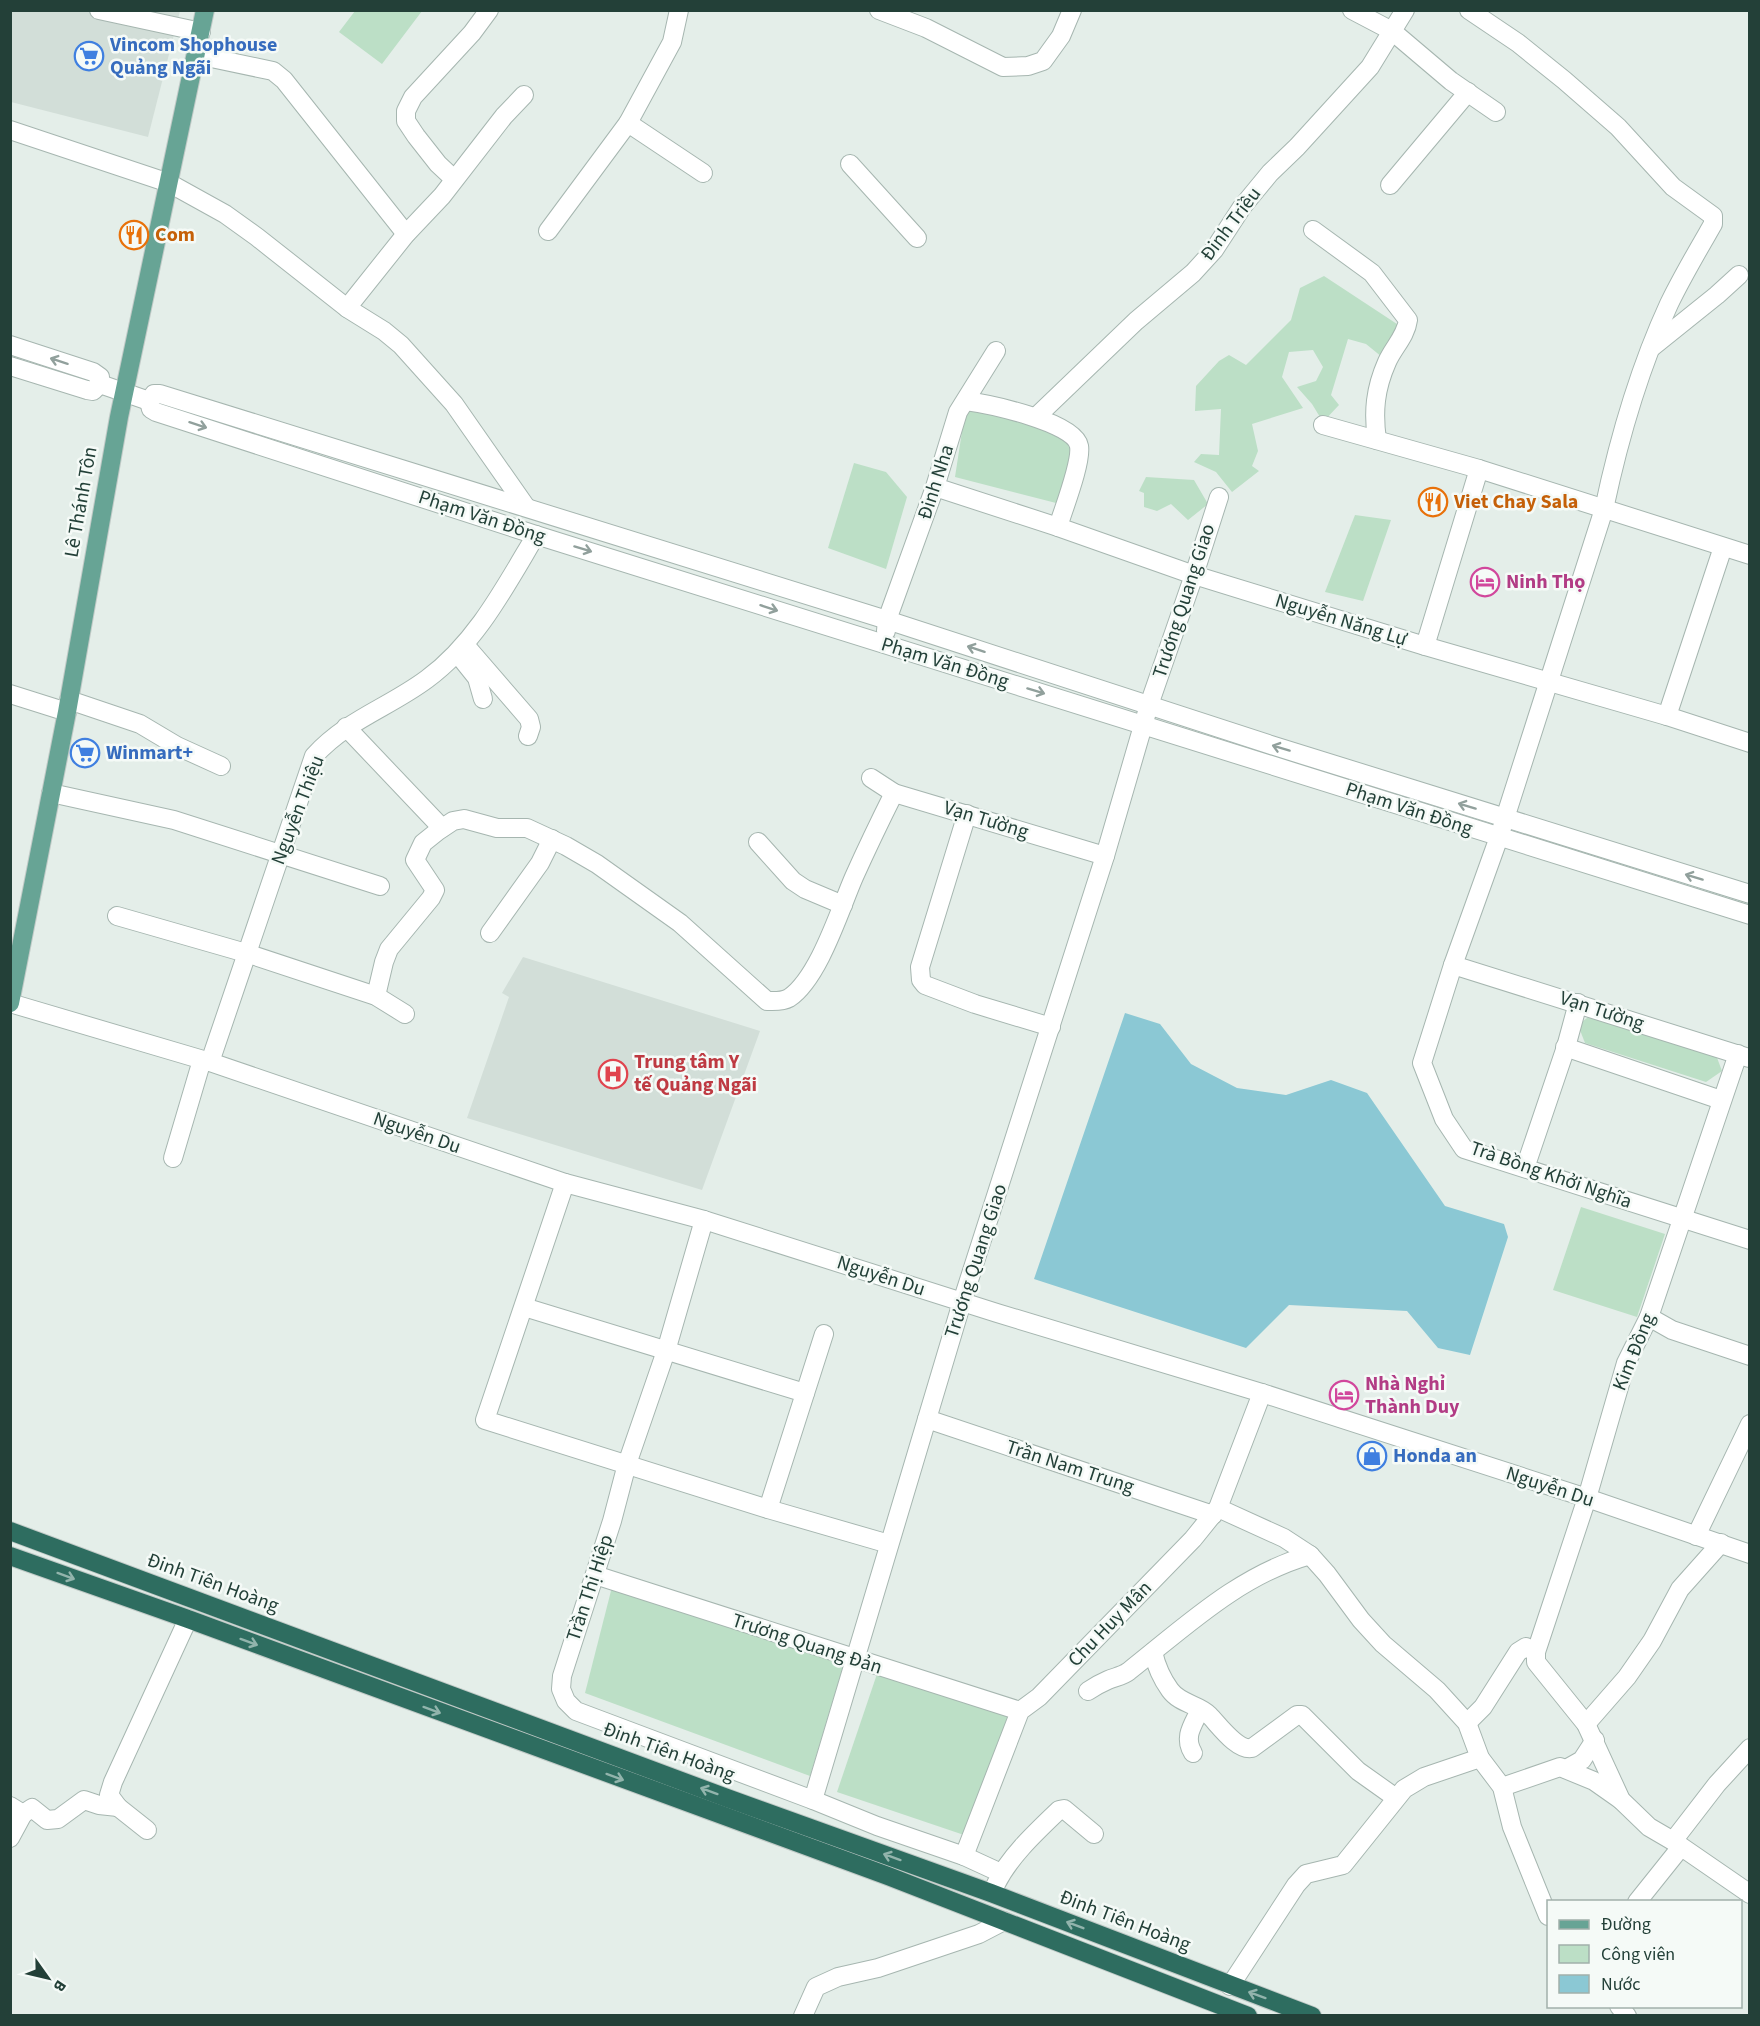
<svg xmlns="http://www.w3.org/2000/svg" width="1760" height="2026" font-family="'Source Sans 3',sans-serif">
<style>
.built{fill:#d2ded8}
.green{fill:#bcdfc6}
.water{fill:#8bc8d4}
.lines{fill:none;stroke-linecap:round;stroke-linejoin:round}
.minor-casing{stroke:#a6b6b0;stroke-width:20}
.major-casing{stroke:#c1cac7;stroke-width:20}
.highway-casing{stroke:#c1cac7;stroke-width:20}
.minor{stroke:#fff;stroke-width:18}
.major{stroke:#67a495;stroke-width:18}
.highway{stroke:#2e6d60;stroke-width:18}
.oneway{stroke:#91a09c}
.oneway2{stroke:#92b4ac}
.labels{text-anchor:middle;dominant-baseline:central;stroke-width:5;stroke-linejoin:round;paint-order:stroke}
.shop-label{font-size:20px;font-weight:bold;fill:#366cbe;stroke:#f5faf7;text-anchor:start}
.street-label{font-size:20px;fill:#234038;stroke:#f5faf7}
.food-label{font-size:20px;font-weight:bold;fill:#c56008;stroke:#f5faf7;text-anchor:start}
.hotel-label{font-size:20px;font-weight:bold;fill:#b23c85;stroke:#f5faf7;text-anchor:start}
.health-label{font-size:20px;font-weight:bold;fill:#be3a42;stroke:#f5faf7;text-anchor:start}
</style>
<rect width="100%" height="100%" fill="#e4eee9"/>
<g class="built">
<path d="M 10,11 L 180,11 L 148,137 L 11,102 Z"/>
<path d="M 523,957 L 760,1031 L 702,1190 L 467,1118 L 509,997 L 502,993 Z"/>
</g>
<g class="green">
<path d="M 355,11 L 355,10 L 422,11 L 382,64 L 339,32 Z"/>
<path d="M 1324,276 L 1400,326 L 1382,357 L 1366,344 L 1348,339 L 1331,395 L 1339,405 L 1323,422 L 1312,404 L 1297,387 L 1316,381 L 1323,367 L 1313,350 L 1289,352 L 1282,377 L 1303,408 L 1252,424 L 1258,451 L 1252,466 L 1259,471 L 1232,492 L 1216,472 L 1194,462 L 1201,454 L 1219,455 L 1221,409 L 1195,411 L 1196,386 L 1219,361 L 1229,355 L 1246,365 L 1291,320 L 1300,288 Z"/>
<path d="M 967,399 L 1078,434 L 1060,504 L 955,477 Z"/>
<path d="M 854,463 L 886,472 L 907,497 L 886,569 L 828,548 Z"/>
<path d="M 1146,477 L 1194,480 L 1208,504 L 1188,520 L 1171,504 L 1157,511 L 1144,507 L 1144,493 L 1139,491 Z"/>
<path d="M 1355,515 L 1391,520 L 1363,601 L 1325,592 Z"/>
<path d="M 1592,1014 L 1716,1055 L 1722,1071 L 1706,1082 L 1585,1043 L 1578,1025 Z"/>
<path d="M 1581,1207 L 1665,1234 L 1637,1317 L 1553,1290 Z"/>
<path d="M 613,1583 L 846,1657 L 810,1776 L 585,1693 Z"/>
<path d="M 878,1671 L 1008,1715 L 967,1836 L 837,1792 Z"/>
</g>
<path class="water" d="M 1125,1013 L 1160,1024 L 1191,1064 L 1237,1088 L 1286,1095 L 1331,1080 L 1367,1093 L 1445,1206 L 1504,1224 L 1508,1237 L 1470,1355 L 1438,1348 L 1407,1311 L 1289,1305 L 1246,1348 L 1034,1279 Z"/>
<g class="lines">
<g class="minor-casing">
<g id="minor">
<path d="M 99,10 L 201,32"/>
<path d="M 879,10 L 926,28 L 1003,67 L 1028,66 L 1043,61 L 1061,36 L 1072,10"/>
<path d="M 1352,10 L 1392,31 L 1451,81 L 1496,112"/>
<path d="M 1469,10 L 1518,43 L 1564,80 L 1618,127 L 1673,187 L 1713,216 L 1713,224 C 1698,250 1682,277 1669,304 C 1639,369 1619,438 1604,509 L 1499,837 L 1453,965 L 1422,1063 L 1444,1119 L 1464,1149 L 1750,1240"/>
<path d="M 197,55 L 273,71 L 284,80 L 406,234"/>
<path d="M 628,123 L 703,173"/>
<path d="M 10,130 L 169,183 L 225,214 L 257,237 L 347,308 L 384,331 L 401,345 L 454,404 L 526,507"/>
<path d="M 850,164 L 917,238"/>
<path d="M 454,179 L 438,164 L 416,136 L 406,121 L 406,111 L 413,97 L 472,33 L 489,10"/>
<path d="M 1390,185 L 1468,92"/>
<path d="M 1313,230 L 1372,273 L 1408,320 C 1406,336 1393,348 1387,362 C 1375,389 1373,412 1377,440"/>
<path d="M 548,231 L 628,123 L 672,42 L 679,10"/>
<path d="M 347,308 L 406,234 L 442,196 L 504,116 L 524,95"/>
<path d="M 10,345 L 93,372 L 100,377 L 100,384"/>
<path d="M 1651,348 L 1717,295 L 1739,275"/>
<path d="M 10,366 L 87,390 L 93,391 L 100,384"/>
<path d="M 100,384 L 149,401"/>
<path d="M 149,401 L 151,409 L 156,412 L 536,535 L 1750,915"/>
<path d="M 149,401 L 154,394 L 160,394 L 887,620 L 1271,745 L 1750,894"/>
<path d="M 966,401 C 988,404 1075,422 1079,446 C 1082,462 1063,510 1058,527"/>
<path d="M 1036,417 L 1136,321 L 1193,273 L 1214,250 L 1242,207 L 1270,173 L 1297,147 L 1370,67 L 1405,10"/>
<path d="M 1323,425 L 1479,469 L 1750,555"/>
<path d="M 935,487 L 1058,527 L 1194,575 L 1425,646 L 1667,716 L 1750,743"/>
<path d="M 886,631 L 887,620 L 935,487 L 958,412 L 996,351"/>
<path d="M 465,645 L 529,719 L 531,727 L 528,736"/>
<path d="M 1425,646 L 1479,469"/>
<path d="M 457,653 L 477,678 L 483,699"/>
<path d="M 10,694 L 67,712"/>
<path d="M 69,700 L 140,724 L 177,746 L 221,766"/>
<path d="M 1667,716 L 1723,547"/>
<path d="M 346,727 L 442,828"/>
<path d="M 871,778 L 894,793 L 1105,856"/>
<path d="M 51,793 L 174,820 L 380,886"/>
<path d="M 967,814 L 920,967 L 921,980 L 925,985 L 975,1004 L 1051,1027"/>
<path d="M 758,842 L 793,881 L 805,889 L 843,905"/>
<path d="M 117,916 L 246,953 L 376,996 L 405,1014"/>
<path d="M 490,933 L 540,863 L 552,839"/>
<path d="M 1453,965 L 1749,1058"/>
<path d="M 376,996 L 384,962 L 389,949 L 431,898 L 435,890 L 415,860 L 423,843 L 438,831 L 453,821 L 464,819 L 497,828 L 527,828 L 566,846 L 597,864 L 680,923 L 767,1001 C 774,1001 782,1002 789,998 C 819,978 840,909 854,877 C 867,848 880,821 894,793"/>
<path d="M 10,1003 L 210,1062 L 565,1183 L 704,1220 L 997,1313 L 1262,1393 L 1587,1498 L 1750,1554"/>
<path d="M 1565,1047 L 1721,1100"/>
<path d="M 1738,1054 L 1649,1317 L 1626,1363 L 1587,1498 L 1536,1652 L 1536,1662 L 1586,1724 L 1621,1800 L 1649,1827 L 1673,1841 L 1750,1894"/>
<path d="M 210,1062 L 314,756 C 348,719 388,708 427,679 C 476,643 505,587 536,535"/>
<path d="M 173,1158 L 202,1060"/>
<path d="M 1525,1168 L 1566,1047 L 1578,1003"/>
<path d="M 565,1183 L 485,1420 L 768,1509 L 889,1544"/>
<path d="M 704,1220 L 666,1351 L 627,1464 L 612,1521 L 562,1676 L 561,1689 L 566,1701 L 576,1711 L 813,1800 L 877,1826 L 964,1856 L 1001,1873"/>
<path d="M 524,1307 L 805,1393"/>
<path d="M 1649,1317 L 1672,1330 L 1750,1356"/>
<path d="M 927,1419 L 1213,1515"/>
<path d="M 1218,1508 L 1284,1538 L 1310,1555 L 1327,1574 L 1361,1620 L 1383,1644 L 1437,1690 L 1467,1723 L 1480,1758 L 1502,1787 L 1512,1827 L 1548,1916"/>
<path d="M 768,1509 L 824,1334"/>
<path d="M 1696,1536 L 1750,1424"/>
<path d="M 595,1575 L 1020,1711"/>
<path d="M 1153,1652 C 1156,1665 1162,1679 1170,1690 C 1180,1704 1198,1704 1209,1715 C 1219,1725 1237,1751 1252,1748 L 1297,1715 L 1302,1715 L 1358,1771 L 1396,1798"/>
<path d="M 1088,1691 C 1094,1687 1101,1683 1108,1680 C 1115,1677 1123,1676 1129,1671 C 1185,1627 1239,1575 1310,1555"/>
<path d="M 1467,1723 L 1483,1707 L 1518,1652 L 1526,1647 L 1536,1652"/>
<path d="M 1586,1724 L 1627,1677 L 1652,1641 L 1680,1589 L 1721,1543"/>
<path d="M 1193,1753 C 1183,1737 1193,1725 1200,1710"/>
<path d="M 1566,1769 L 1582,1760 L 1595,1740"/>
<path d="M 1502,1787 L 1560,1767 L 1594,1781 L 1621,1800"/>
<path d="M 813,1800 L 962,1302 L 1105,856 L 1149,705 L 1194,575 L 1219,497"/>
<path d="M 10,1806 L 23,1814 L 10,1838"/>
<path d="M 118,1807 L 147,1830"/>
<path d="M 23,1814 L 32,1808 L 47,1820 L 58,1819 L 84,1800 L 99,1805 L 118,1807 L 109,1795 L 113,1782 L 188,1619"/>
<path d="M 1673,1841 L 1717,1784 L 1750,1748"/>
<path d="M 964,1856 L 1020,1711 L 1039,1697 L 1193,1539 L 1218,1508 L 1262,1393"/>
<path d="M 996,1884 C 1010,1856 1036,1832 1059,1810 L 1064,1809 L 1094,1834"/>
<path d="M 1637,1902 L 1681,1847"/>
<path d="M 1230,1986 L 1296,1885 L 1306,1874 L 1343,1865 L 1404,1789 L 1424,1777 L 1480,1758"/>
<path d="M 1619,2006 L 1627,2016"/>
<path d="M 803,2016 L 816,1987 L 838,1977 L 878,1968 L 979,1934 L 1004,1921"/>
</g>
</g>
<g class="major-casing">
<path id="major" d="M 10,1003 L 67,712 L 119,417 L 205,10"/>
</g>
<g class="highway-casing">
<g id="highway">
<path d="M 10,1531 L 727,1798 L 991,1893 L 1312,2016"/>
<path d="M 10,1556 L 188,1619 L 888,1876 L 1248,2016"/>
</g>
</g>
<use href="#minor" class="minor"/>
<use href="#major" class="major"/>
<use href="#highway" class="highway"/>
</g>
<defs><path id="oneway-shaft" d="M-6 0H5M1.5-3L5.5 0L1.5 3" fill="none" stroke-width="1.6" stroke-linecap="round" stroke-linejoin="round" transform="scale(1.5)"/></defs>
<g class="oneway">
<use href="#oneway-shaft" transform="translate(59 361) rotate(-162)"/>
<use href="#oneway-shaft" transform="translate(198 425) rotate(18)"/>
<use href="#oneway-shaft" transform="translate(583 549) rotate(17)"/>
<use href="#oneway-shaft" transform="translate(769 608) rotate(18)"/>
<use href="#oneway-shaft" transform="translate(976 649) rotate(-162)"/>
<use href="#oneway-shaft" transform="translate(1036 691) rotate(17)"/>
<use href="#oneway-shaft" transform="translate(1281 748) rotate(-163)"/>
<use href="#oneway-shaft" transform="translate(1467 806) rotate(-163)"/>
<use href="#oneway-shaft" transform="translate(1694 877) rotate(-163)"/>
</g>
<g class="oneway2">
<use href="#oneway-shaft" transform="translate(66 1576) rotate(20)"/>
<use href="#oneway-shaft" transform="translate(249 1642) rotate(20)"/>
<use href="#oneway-shaft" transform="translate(432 1710) rotate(20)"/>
<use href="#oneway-shaft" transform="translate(615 1777) rotate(20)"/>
<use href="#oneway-shaft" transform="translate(709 1791) rotate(-160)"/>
<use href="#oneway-shaft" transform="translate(892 1857) rotate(-160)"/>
<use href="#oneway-shaft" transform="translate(1075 1925) rotate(-159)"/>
<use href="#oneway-shaft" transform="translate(1257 1995) rotate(-160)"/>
</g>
<defs>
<g id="supermarket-ring" transform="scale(1.5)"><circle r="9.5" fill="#f5faf7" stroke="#3f7fe0" stroke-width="1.5"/><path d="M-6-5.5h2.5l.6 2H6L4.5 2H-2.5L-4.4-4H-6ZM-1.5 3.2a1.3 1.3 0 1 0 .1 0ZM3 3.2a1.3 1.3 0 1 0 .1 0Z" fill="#3f7fe0"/></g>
<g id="restaurant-ring" transform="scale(1.5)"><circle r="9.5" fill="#f5faf7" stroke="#e8710a" stroke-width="1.5"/><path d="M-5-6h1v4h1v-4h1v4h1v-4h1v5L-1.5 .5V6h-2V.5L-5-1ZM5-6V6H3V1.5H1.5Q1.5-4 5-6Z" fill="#e8710a"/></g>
<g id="hotel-ring" transform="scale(1.5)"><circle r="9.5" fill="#f5faf7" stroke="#d1479c" stroke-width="1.5"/><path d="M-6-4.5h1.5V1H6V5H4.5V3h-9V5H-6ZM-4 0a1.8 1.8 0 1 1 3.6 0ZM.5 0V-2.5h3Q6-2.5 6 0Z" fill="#d1479c"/></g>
<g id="hospital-ring" transform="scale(1.5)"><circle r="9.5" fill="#f5faf7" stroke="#e0444e" stroke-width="1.5"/><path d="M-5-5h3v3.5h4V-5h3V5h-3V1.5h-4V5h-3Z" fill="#e0444e"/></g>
<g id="shop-ring" transform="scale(1.5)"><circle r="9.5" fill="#f5faf7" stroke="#3f7fe0" stroke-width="1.5"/><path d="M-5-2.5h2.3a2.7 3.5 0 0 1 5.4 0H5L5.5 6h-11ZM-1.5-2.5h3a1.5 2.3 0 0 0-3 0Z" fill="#3f7fe0"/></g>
</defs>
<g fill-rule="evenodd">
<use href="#supermarket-ring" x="89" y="56"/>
<use href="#restaurant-ring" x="134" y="235"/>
<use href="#restaurant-ring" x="1433" y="502"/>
<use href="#hotel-ring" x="1485" y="582"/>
<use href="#supermarket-ring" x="85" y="753"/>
<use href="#hospital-ring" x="613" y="1074"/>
<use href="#hotel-ring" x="1344" y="1395"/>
<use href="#shop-ring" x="1372" y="1456"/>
</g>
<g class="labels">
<g class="shop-label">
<text x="110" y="45">Vincom Shophouse<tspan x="110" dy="23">Quảng Ngãi</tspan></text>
<text x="106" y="753">Winmart+</text>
<text x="1393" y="1456">Honda an</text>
</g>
<g class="street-label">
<text transform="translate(1231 224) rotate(-53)">Đinh Triều</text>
<text transform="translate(936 482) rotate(-72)">Đinh Nha</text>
<text transform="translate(81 502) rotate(-80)">Lê Thánh Tôn</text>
<text transform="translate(482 517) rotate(18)">Phạm Văn Đồng</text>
<text transform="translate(1184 601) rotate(-72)">Trương Quang Giao</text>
<text transform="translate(1341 620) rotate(17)">Nguyễn Năng Lự</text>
<text transform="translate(945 663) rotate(17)">Phạm Văn Đồng</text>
<text transform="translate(1409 809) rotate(18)">Phạm Văn Đồng</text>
<text transform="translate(298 810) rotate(-69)">Nguyễn Thiệu</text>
<text transform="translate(986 820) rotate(17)">Vạn Tường</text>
<text transform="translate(1602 1011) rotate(18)">Vạn Tường</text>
<text transform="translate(417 1133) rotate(19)">Nguyễn Du</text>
<text transform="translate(1551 1175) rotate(19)">Trà Bồng Khởi Nghĩa</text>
<text transform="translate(976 1261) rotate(-72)">Trương Quang Giao</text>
<text transform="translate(881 1276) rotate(18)">Nguyễn Du</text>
<text transform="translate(1634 1352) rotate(-68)">Kim Đồng</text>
<text transform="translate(1070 1467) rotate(18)">Trần Nam Trung</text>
<text transform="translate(1550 1487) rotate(18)">Nguyễn Du</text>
<text transform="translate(213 1583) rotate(20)">Đinh Tiên Hoàng</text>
<text transform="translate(590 1588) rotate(-72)">Trần Thị Hiệp</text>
<text transform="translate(1110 1624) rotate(-46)">Chu Huy Mân</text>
<text transform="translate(807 1644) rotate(18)">Trương Quang Đản</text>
<text transform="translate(669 1752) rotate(20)">Đinh Tiên Hoàng</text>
<text transform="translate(1125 1921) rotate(21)">Đinh Tiên Hoàng</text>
</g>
<g class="food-label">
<text x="155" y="235">Com</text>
<text x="1454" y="502">Viet Chay Sala</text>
</g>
<g class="hotel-label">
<text x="1506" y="582">Ninh Thọ</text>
<text x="1365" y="1384">Nhà Nghỉ<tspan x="1365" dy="23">Thành Duy</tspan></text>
</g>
<g class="health-label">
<text x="634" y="1062">Trung tâm Y<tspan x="634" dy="23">tế Quảng Ngãi</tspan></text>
</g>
</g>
<rect width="1760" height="2026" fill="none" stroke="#234038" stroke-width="24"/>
<rect x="1547" y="1900" width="195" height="108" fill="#f5faf7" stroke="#a1b0ab" stroke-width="1.5"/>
<rect x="1559" y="1920" width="30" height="9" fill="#67a495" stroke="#a1b0ab" stroke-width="1.5"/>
<text x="1601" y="1930" font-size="18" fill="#234038">Đường</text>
<rect x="1559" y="1945" width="30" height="18" fill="#bcdfc6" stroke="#a1b0ab" stroke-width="1.5"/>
<text x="1601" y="1960" font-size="18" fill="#234038">Công viên</text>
<rect x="1559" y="1975" width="30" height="18" fill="#8bc8d4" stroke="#a1b0ab" stroke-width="1.5"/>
<text x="1601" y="1990" font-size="18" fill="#234038">Nước</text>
<g transform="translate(48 1978) rotate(124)" stroke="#f5faf7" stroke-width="4.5" paint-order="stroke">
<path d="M0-4.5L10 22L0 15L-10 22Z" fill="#234038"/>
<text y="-9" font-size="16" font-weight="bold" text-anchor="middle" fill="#234038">B</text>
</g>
</svg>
